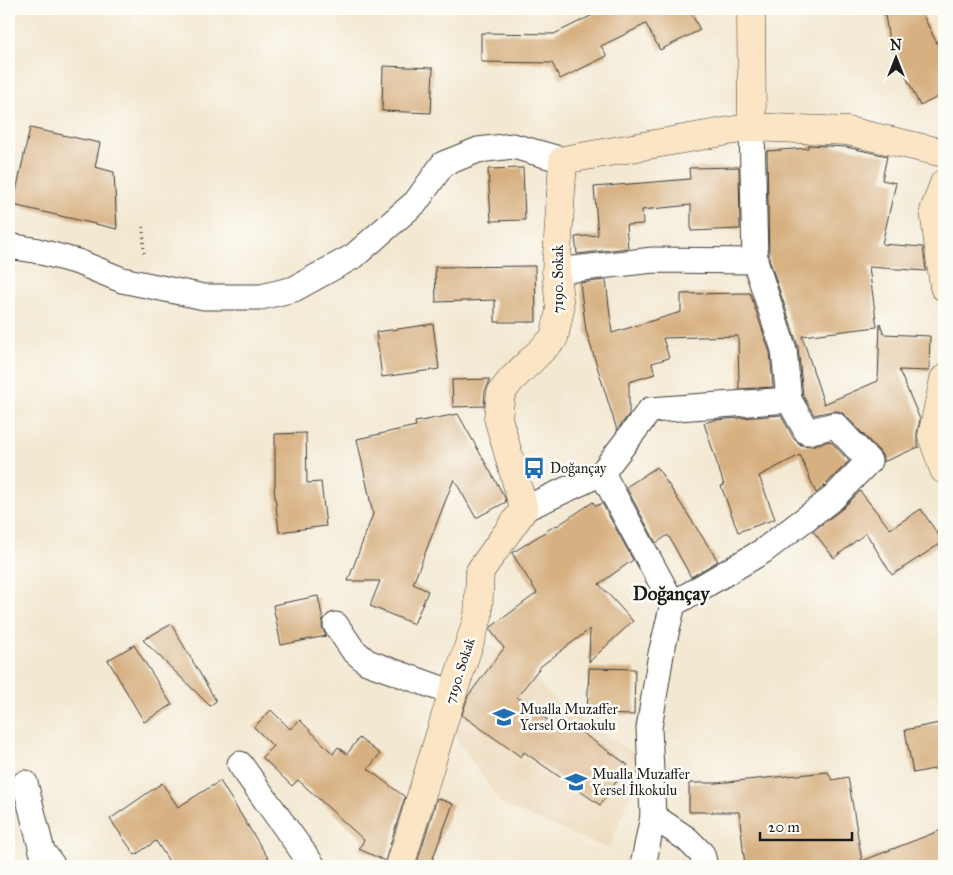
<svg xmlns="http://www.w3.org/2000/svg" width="953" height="875" font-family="'IM FELL Great Primer',serif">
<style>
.built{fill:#ecd8ba}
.building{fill:#d7b081}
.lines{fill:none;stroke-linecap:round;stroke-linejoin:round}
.street-casing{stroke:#3c3b37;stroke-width:27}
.secondary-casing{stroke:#3c3b37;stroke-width:29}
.path{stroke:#3c3b37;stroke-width:3;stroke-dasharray:1 4;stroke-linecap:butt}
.street{stroke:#fff;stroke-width:25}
.secondary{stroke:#fce5c4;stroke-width:28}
.labels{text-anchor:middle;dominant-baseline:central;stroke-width:5;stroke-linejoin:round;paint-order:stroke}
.street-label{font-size:14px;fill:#1c1c1c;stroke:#fdfcf7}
.poi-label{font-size:14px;fill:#1c1c1c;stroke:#fdfcf7;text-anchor:start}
.district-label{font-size:19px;font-weight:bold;fill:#1c1c1c;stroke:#fdfcf7}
</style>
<rect width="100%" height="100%" fill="#fdfcf7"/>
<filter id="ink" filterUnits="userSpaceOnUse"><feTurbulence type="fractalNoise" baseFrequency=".02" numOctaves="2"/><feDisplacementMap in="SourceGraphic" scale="10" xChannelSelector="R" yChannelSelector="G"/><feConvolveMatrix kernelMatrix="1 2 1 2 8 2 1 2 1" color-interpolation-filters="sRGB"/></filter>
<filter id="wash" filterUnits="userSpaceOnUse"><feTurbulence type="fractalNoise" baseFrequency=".0096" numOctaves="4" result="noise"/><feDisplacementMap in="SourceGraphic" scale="20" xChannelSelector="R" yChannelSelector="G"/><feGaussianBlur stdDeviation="1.12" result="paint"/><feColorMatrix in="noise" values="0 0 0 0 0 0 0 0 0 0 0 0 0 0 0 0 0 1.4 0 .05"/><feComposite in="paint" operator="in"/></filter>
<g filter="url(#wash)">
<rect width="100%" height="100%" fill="#f3e8d1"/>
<path class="built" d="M 484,640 L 534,677 L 563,709 L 644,759 L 609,849 L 502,805 L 447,725 Z"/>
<g id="blocks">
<g class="building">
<path d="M 605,9 L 689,9 L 700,30 L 660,50 L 646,24 L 601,46 L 607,56 L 560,79 L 552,63 L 481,62 L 481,33 L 554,34 Z"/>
<path d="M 884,9 L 920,9 L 944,58 L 944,94 L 920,106 L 889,40 Z"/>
<path d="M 383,66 L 433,68 L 431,113 L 382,111 Z"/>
<path d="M 30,128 L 100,143 L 95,167 L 114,172 L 117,229 L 13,205 Z"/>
<path d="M 808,145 L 846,147 L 887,156 L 882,180 L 896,183 L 882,244 L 923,247 L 926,271 L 869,267 L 877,327 L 802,336 L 824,404 L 878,381 L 880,323 L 884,334 L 930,336 L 929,371 L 899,370 L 920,419 L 917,433 L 917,441 L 919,447 L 883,462 L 883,457 L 879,451 L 845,415 L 839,411 L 832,411 L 814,415 L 803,396 L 798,346 L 769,259 L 767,151 L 808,148 Z"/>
<path d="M 739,167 L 740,229 L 691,231 L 691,205 L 642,210 L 643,224 L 626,225 L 628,248 L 577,254 L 575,237 L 598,235 L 594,187 L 690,179 L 689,168 Z"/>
<path d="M 523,168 L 525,220 L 491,221 L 488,169 Z"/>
<path d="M 535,266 L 536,322 L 495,322 L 495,300 L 436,302 L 435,267 Z"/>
<path d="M 606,280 L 612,333 L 681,312 L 681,294 L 750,293 L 770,353 L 773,387 L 739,389 L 738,336 L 663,338 L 669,358 L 652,363 L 655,374 L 629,382 L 629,414 L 617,430 L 586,331 L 580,283 Z"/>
<path d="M 433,324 L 439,369 L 382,377 L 376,332 Z"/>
<path d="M 489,379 L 489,383 L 485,391 L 484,406 L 453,407 L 452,380 Z"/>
<path d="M 458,414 L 504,496 L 506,502 L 476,518 L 454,479 L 413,584 L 428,591 L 414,624 L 370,606 L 380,581 L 348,581 L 373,514 L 357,439 L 416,426 L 415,422 Z"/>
<path d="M 781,415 L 794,439 L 801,445 L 810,446 L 830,441 L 849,461 L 823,487 L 816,493 L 800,455 L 759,476 L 775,519 L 738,532 L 721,486 L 724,485 L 704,423 L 714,420 Z"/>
<path d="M 306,433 L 307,483 L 321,482 L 326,526 L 279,532 L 274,488 L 275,487 L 275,434 Z"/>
<path d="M 657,467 L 718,561 L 691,577 L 668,535 L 656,543 L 626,487 Z"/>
<path d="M 860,491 L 890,529 L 921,509 L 943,542 L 892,575 L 866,533 L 834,558 L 813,531 L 842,509 Z"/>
<path d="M 593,502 L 596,506 L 602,503 L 633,560 L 599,584 L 633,621 L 589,662 L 590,629 L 541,666 L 517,697 L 565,733 L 571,725 L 628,765 L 600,805 L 524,752 L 521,757 L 462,715 L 468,696 L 504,648 L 490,630 L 491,627 L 537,593 L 512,553 L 556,525 L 557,526 Z"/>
<path d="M 318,596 L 323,620 L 322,627 L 326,636 L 281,645 L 273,605 Z"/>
<path d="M 171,624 L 216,701 L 210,706 L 143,640 Z"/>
<path d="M 134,645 L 172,705 L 144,722 L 108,660 Z"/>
<path d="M 589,668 L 635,669 L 634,715 L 587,714 Z"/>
<path d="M 271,710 L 290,729 L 300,720 L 333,754 L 338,747 L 347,754 L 359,738 L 380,754 L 368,769 L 405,797 L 385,861 L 359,849 L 364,840 L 298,780 L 292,786 L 262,757 L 273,746 L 254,727 Z"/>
<path d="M 944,722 L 944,767 L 913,773 L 905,730 Z"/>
<path d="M 828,772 L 832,780 L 848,777 L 862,861 L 944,829 L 944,866 L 745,866 L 739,812 L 689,812 L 689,783 L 716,783 Z"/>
<path d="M 220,781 L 273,866 L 172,866 L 156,841 L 135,855 L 110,819 L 162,783 L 178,807 Z"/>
<path d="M 437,798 L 453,804 L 430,866 L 416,866 Z"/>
</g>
</g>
</g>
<g filter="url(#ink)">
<use href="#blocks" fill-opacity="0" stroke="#3c3b37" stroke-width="1"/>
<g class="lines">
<g class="street-casing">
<g id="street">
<path d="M 9,246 L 34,250 L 78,262 L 122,280 L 204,297 L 261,297 L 294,289 L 354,256 L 416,202 L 443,164 L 478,150 L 513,146 L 563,160"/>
<path d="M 556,271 L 653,260 L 755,261"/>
<path d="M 602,473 L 650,410 L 789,400"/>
<path d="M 524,509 L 602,473 L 673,604 L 661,654 L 649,728 L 653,816 L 643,866"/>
<path d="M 673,604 L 763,551 L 833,498 L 869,461 L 835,425 L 807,432 L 789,400 L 784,350 L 755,261 L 752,127"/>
<path d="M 336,625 L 353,650 L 367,662 L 453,693"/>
<path d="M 240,764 L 313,866"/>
<path d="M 25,783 L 42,851 L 53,866"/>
<path d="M 653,816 L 687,839 L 702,854 L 705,866"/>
</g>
</g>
<g class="secondary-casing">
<g id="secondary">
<path d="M 752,127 L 848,131 L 944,153"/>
<path d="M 944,183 L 934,211 L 944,287"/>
<path d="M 944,379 L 932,436 L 944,470"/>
<path d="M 400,866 L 446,714 L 478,617 L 480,571 L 524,509 L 498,418 L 501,393 L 511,380 L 554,338 L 560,310 L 556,271 L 563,160 L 752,127 L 751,9"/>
</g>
</g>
<path class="path" d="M 143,227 L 144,256"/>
<use href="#street" class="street"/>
<use href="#secondary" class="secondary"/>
</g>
</g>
<defs>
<g id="bus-bare" transform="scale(1.725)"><path d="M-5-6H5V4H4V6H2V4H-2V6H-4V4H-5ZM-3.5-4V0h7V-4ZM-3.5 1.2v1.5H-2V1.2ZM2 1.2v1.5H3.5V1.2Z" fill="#1f6fb2" stroke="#fdfcf7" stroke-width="2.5" paint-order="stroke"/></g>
<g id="school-bare" transform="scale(1.725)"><path d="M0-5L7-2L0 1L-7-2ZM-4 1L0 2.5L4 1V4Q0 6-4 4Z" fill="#1f6fb2" stroke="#fdfcf7" stroke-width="2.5" paint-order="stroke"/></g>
</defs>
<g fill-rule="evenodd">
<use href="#bus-bare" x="534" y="468"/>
<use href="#school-bare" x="504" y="717"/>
<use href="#school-bare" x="576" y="782"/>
</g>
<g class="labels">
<g class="street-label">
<text transform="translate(558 279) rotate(-90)">7190. Sokak</text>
<text transform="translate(460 671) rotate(-72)">7190. Sokak</text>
</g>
<g class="poi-label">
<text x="550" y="468">Doğançay</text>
<text x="520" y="709">Mualla Muzaffer<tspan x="520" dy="16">Yersel Ortaokulu</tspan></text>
<text x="592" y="774">Mualla Muzaffer<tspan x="592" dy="16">Yersel İlkokulu</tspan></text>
</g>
<g class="district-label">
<text x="671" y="593">Doğançay</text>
</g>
</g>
<rect width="953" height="875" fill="none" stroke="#fdfcf7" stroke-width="30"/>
<g transform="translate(896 58)" stroke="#fdfcf7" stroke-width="4" paint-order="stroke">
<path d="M0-4L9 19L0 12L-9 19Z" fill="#1c1c1c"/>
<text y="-8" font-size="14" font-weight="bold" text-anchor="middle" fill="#1c1c1c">N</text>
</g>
<path d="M760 832v8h92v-8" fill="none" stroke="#1c1c1c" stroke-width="2.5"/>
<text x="768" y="832" font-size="15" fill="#1c1c1c" stroke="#fdfcf7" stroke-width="4" paint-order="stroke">20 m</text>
</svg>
